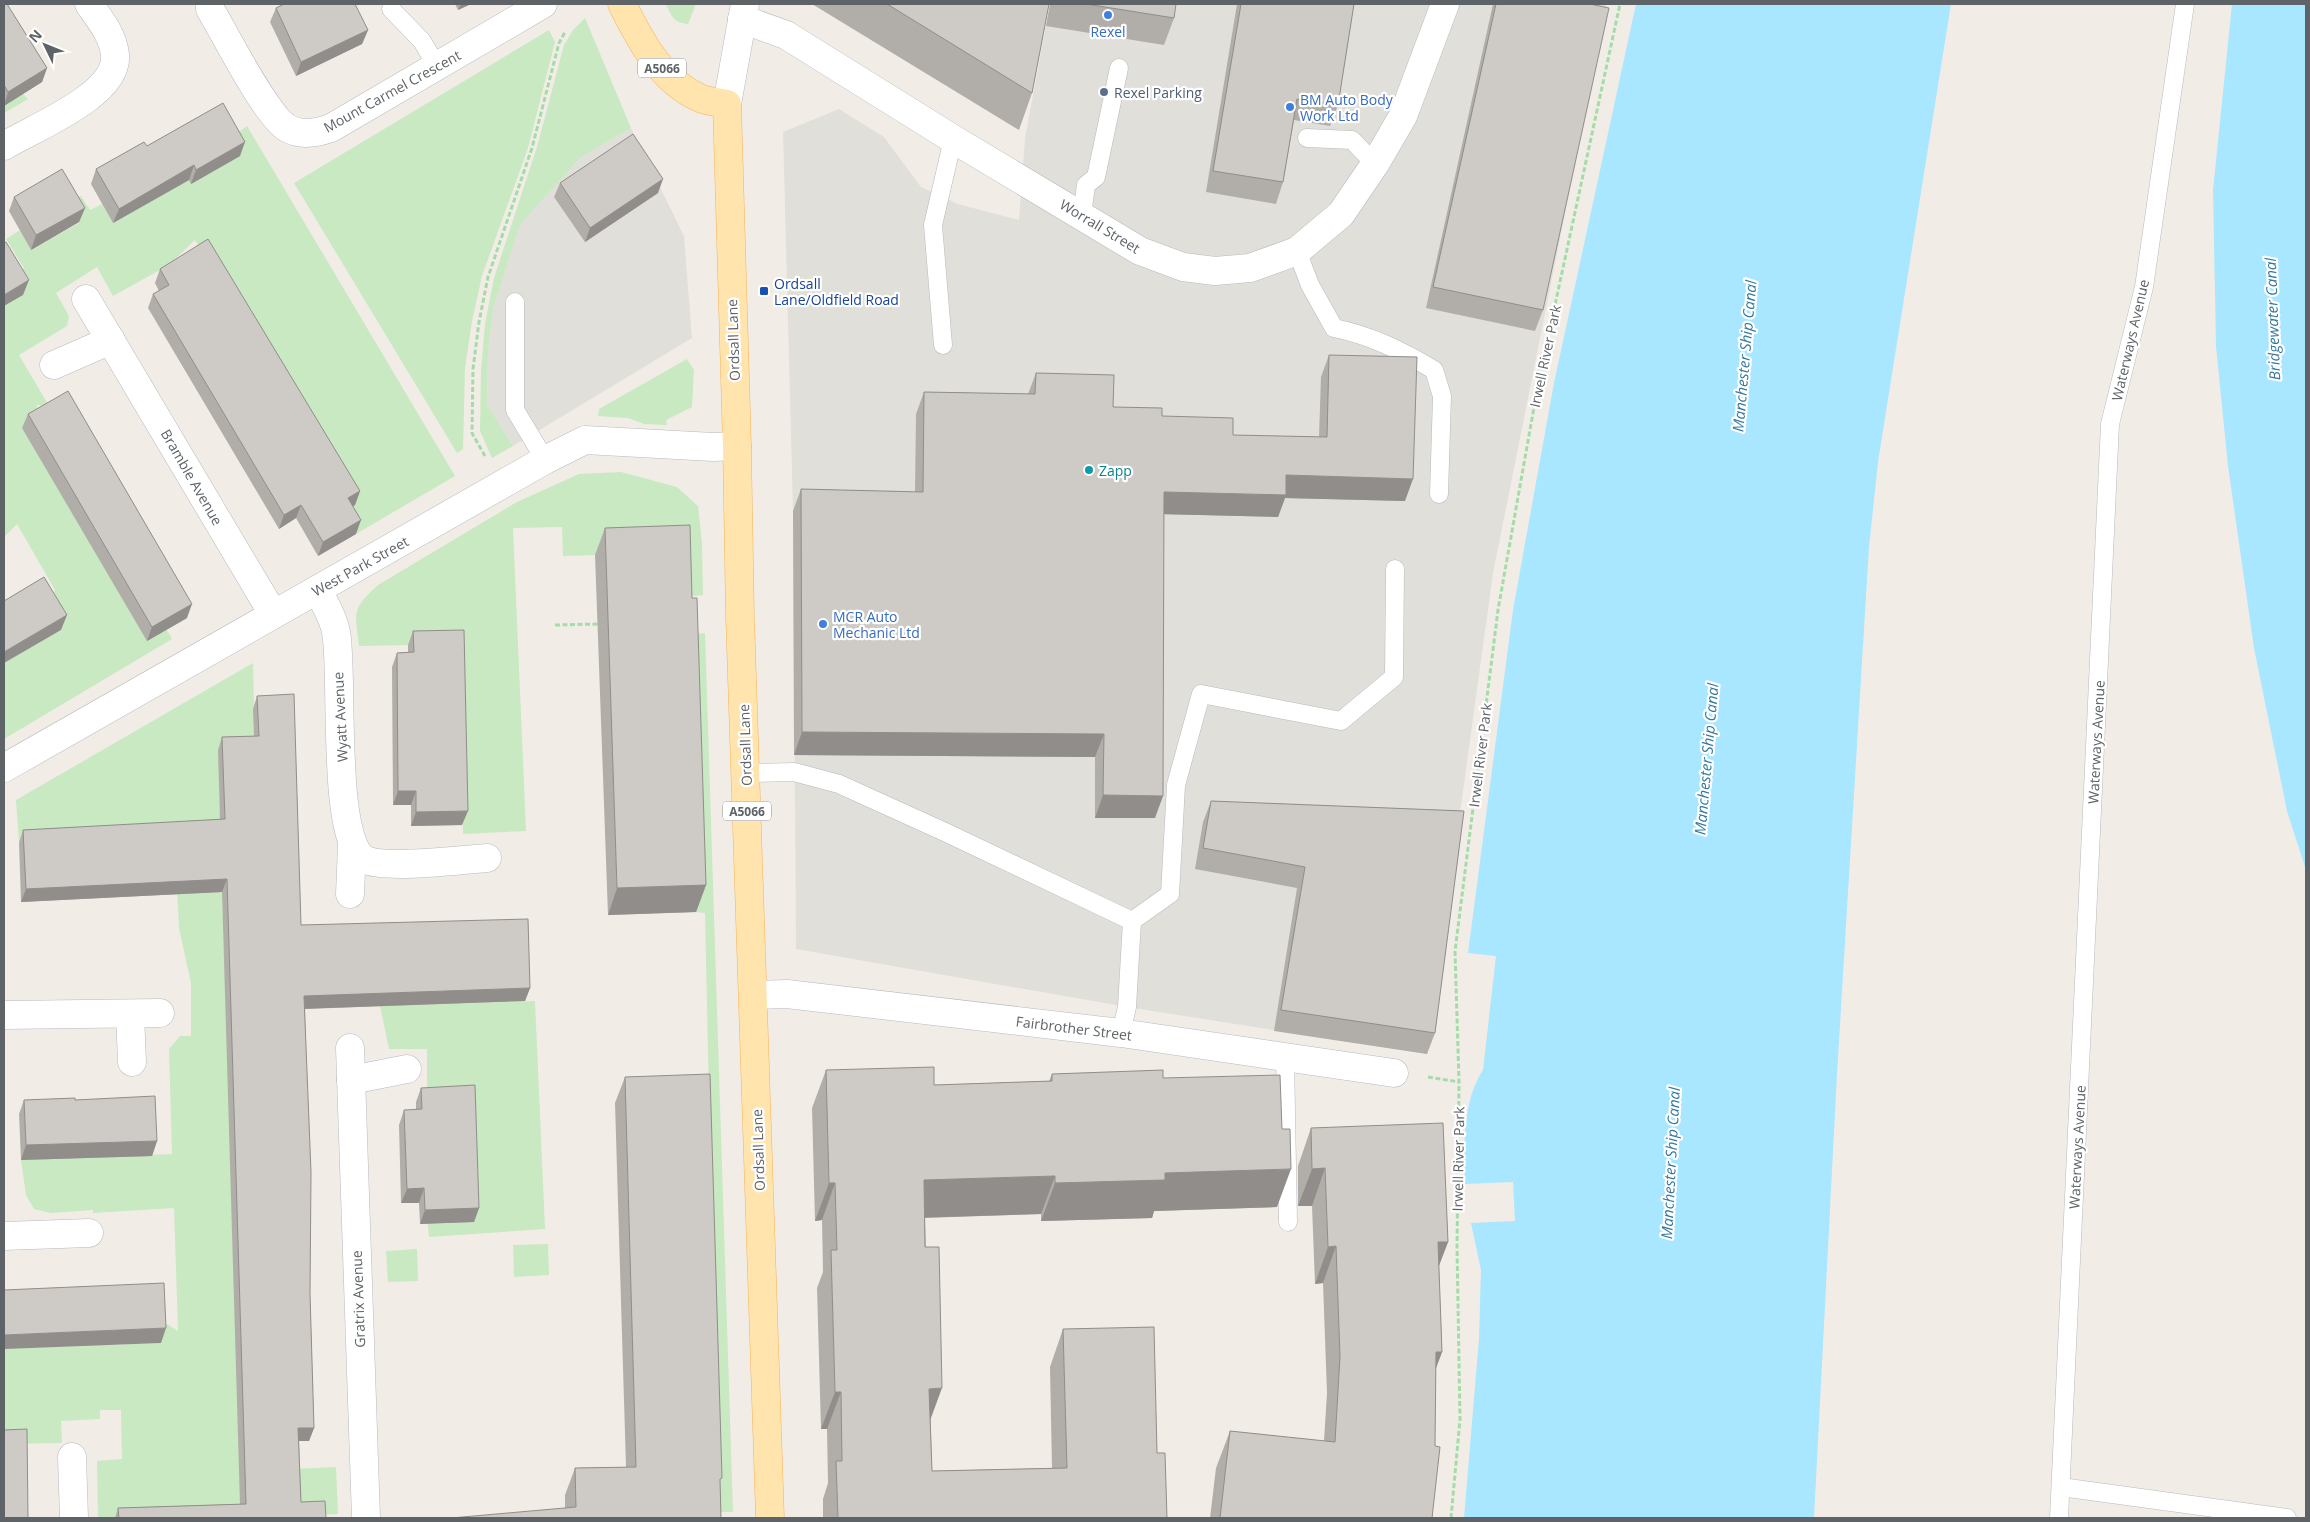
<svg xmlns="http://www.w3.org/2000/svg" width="2310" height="1522" font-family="'Open Sans',sans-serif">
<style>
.industrial{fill:#e1dfda}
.green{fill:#c8e9c1}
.water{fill:#a8e7ff}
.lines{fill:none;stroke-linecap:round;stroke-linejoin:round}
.service-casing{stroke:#b6babd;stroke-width:19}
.minor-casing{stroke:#b6babd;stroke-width:29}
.secondary-casing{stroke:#b4babe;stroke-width:29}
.primary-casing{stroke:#fab156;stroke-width:29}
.path{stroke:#a4dca9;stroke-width:3;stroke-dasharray:5 2.5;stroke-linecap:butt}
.service{stroke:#fff;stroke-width:18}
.minor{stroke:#fff;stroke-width:28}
.secondary{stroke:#fff;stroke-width:28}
.primary{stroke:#ffe4ad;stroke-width:28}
.wall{fill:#b1aea9}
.shaded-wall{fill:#908d8a}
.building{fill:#cecac5;stroke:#908d8a}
.shop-dot{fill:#3f7fe0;stroke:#fff;stroke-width:2}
.service-dot{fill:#5c6f8a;stroke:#fff;stroke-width:2}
.transit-dot{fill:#1a4fb4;stroke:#fff;stroke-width:2}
.culture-dot{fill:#0f9aa8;stroke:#fff;stroke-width:2}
.labels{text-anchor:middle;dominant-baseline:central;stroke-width:4.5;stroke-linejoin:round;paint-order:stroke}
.shield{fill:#fff;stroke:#8e9295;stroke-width:1}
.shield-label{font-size:12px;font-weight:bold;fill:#5d6367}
.shop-label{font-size:14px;fill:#366cbe;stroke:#fff;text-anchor:start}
.street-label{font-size:14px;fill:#5d6367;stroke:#fff}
.service-label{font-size:14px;fill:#4e5e75;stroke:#fff;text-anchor:start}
.transit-label{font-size:14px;fill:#164399;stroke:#fff;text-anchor:start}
.culture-label{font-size:14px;fill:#0d838f;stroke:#fff;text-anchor:start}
.water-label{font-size:15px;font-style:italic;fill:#35789c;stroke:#fff}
</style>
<rect width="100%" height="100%" fill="#f1ede6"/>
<g class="industrial">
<path d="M 1050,4 L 1607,4 L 1493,573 L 1427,1054 L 1127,1007 L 796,949 L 793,511 L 783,132 L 839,109 L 884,137 L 921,187 L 958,204 L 1019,220 L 1025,138 Z"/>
<path d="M 631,128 L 684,236 L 692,338 L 513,446 L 487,404 L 488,352 L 493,309 L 520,223 L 581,157 Z"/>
</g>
<g class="green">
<path d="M 666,4 L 696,4 L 688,24 C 674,23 671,16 666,4 Z"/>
<path d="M 585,18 L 631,128 L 581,157 L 520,224 L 493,309 L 488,352 L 487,404 L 513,446 L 492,458 L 480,431 L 481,371 L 485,324 L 494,278 L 537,147 L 564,45 L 573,30 Z"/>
<path d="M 549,30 L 555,42 L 528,148 L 482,276 L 472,321 L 465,368 L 463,449 L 457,453 L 294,183 Z"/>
<path d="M 23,94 L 28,99 L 4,113 L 4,106 Z"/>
<path d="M 247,126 L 455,476 L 356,534 L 343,512 L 355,505 L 195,240 L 169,265 L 113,296 L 97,267 L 56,293 L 69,316 L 67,326 L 19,355 L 49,406 L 36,405 L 172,639 L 4,739 L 4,641 L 13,657 L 61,630 L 50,610 L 55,590 L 17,524 L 4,537 L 4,306 L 23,295 L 12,275 L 24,268 L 6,239 L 20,230 L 31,250 L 79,223 L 68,203 L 81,196 L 90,210 L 102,204 L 113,223 Z"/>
<path d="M 687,359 L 694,370 L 692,407 L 666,420 L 667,425 L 644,424 L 628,418 L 598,416 L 599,409 Z"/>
<path d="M 621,472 L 677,487 L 698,506 L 702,543 L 703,595 L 691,596 L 636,554 L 563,556 L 562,527 L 513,528 L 526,831 L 463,834 L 459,644 L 359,646 C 355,611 351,610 378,585 L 517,502 L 579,474 Z"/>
<path d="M 705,633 L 733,1512 L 712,1512 L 709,1099 L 705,913 L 696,912 L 691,634 Z"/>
<path d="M 253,663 L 255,749 L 219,779 L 224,956 L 274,955 L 269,1470 L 336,1467 L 338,1514 L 225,1518 L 98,1518 L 97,1461 L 122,1459 L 121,1410 L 100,1410 L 100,1419 L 61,1421 L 62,1443 L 4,1444 L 4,1329 L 109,1322 L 111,1345 L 160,1343 L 160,1320 L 178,1331 L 174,1208 L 93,1213 L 93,1210 L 51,1213 L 34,1209 L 26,1195 L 21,1160 L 172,1154 L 169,1049 L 180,1036 L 191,1036 L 191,983 L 179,928 L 174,835 L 19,843 L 16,800 Z"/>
<path d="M 535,1001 L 545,1229 L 429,1237 L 428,1224 L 474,1222 L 427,1102 L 427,1049 L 389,1049 L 380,1006 Z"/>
<path d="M 548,1244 L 549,1275 L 514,1277 L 513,1245 Z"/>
<path d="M 417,1249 L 418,1281 L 388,1282 L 386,1251 Z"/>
</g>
<g class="water">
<path d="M 1636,4 L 1951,4 L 1878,462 L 1869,547 L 1837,1074 L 1814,1518 L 1464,1518 L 1479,1339 L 1481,1270 L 1471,1223 L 1515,1221 L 1513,1182 L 1465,1184 C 1464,1147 1462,1102 1483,1070 L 1496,956 L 1468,953 L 1513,610 L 1554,383 Z"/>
<path d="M 2232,4 L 2306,4 L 2306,870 L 2287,811 L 2254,648 L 2228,466 L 2216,346 L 2213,190 Z"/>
</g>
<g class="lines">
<g class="service-casing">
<g id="service">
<path d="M 391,9 L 422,41 L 436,65"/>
<path d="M 1307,138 L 1352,140 L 1375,164"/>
<path d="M 1082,215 L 1086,185 L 1096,177 L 1119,68"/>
<path d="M 1297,251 L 1310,285 L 1334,328 C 1370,335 1402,351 1434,370 L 1442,396 L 1439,494"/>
<path d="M 515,302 L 515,410 L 545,460"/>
<path d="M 943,345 L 933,225 L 953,139"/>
<path d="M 746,773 L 794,772 L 839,784 L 947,833 L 1132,921 L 1170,894 L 1176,785 L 1201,694 L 1341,721 L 1394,677 L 1395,569"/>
<path d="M 1121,1033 L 1127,1007 L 1132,921"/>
<path d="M 1285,1057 L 1288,1222"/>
<path d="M 2061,1487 L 2287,1518"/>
<path d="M 2059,1518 L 2110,424 L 2144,287 L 2185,4"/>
</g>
</g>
<g class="minor-casing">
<g id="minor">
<path d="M 210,4 L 210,9 C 225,34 265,114 287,128 C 301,136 316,133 331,128 L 543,4"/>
<path d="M 742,19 L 786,35 L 953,139 L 1140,251 L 1183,267 L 1215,271 L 1250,268 L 1297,251 L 1341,214 L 1375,164 L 1403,116 L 1445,4"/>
<path d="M 4,146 C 33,128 119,95 115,55 C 113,35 100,20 89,4"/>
<path d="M 86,299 L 273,614"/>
<path d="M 54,365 L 111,340"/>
<path d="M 318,590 C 324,603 334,618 336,632 C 344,672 330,844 366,860 C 386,869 462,860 487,858"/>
<path d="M 4,768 L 545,460 L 585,440 L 713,447 L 737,446"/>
<path d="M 350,894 L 352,846"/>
<path d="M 753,995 L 787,994 L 1121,1033 L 1394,1073"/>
<path d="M 130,1014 L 132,1062"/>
<path d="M 4,1015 L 160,1013"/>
<path d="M 350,1048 L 366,1518"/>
<path d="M 351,1080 L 407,1069"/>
<path d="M 4,1236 L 89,1233"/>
<path d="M 72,1457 L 74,1518"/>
</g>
</g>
<g class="secondary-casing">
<path id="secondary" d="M 727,104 L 745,4"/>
</g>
<g class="primary-casing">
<path id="primary" d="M 622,4 C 640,40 661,81 700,98 C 708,102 718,102 727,104 L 737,446 L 740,617 L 770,1518"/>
</g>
<g class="path">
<path d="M 485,456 L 472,433 L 473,369 L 479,322 L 488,277 L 532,148 L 559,43 L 565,32"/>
<path d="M 555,625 L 598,624"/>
<path d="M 1428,1077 L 1459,1082"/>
<path d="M 1451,1518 L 1460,1419 L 1457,1246 L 1459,1082 L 1455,951 L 1498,610 L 1539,379 L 1620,4"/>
</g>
<use href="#service" class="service"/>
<use href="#minor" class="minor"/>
<use href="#secondary" class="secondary"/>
<use href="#primary" class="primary"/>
</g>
<g class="wall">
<path d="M 4,4 L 47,68 L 42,82 L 4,106 Z"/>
<path d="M 455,4 L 471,4 L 458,10 Z"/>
<path d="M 812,4 L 1049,4 L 1032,93 L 1019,130 Z"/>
<path d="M 1050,4 L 1176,4 L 1174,18 L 1164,45 L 1046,26 Z"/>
<path d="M 1237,4 L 1354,4 L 1338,105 L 1330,126 L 1294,120 L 1283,182 L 1276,204 L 1206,192 Z"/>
<path d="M 1493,4 L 1590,4 L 1543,310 L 1535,331 L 1426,308 Z"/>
<path d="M 276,8 L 368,30 L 362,44 L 296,76 L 270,22 Z"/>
<path d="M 147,146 L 240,156 L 191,184 L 189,180 L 113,223 L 91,184 L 96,169 Z"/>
<path d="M 560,183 L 658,193 L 585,242 L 554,197 Z"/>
<path d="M 14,197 L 85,208 L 79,222 L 31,250 L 9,211 Z"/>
<path d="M 160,269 L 360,491 L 355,505 L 353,506 L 356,534 L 318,556 L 296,518 L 279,529 L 148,308 L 153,294 L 159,291 L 155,283 Z"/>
<path d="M 1329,355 L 1405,501 L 1285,498 L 1278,517 L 1164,514 L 1155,818 L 1095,818 L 1095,757 L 794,755 L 793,511 L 801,489 L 915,492 L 916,414 L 924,392 L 1028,394 L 1036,373 L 1113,407 L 1162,416 L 1233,435 L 1319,437 L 1321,377 Z"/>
<path d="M 28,414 L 187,618 L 147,641 L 22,428 Z"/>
<path d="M 605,528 L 692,598 L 706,885 L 696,912 L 608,915 L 595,555 Z"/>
<path d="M 413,631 L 462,825 L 411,826 L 411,805 L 393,805 L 392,667 L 397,653 L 408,652 L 408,645 Z"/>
<path d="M 257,696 L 301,925 L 530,988 L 525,1001 L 305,1009 L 310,1294 L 314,1428 L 309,1441 L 299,1441 L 301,1502 L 326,1518 L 115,1518 L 118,1508 L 240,1504 L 222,892 L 21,902 L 19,843 L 23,830 L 220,820 L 218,750 L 222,737 L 254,736 L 253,709 Z"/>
<path d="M 1211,801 L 1464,811 L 1435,1033 L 1427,1054 L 1274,1031 L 1297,888 L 1195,869 L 1203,822 Z"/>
<path d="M 826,1070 L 934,1085 L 1049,1081 L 1052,1074 L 1163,1078 L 1277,1207 L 1154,1211 L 1152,1218 L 1041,1221 L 1041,1214 L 925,1218 L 932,1471 L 1052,1468 L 1050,1367 L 1063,1329 L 1157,1453 L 1167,1518 L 823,1518 L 823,1499 L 828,1483 L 827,1429 L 821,1429 L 817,1288 L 823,1272 L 822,1220 L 815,1221 L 812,1108 Z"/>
<path d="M 625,1077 L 720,1485 L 721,1518 L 565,1508 L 565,1495 L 575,1468 L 626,1467 L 615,1103 Z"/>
<path d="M 421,1088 L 479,1208 L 474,1222 L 420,1224 L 419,1203 L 401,1203 L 399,1125 L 404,1110 L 416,1110 L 416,1102 Z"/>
<path d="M 24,1100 L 75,1100 L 157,1141 L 152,1156 L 21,1160 L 19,1114 Z"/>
<path d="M 1311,1128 L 1448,1242 L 1439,1265 L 1442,1352 L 1436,1368 L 1432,1518 L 1210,1518 L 1216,1468 L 1230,1431 L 1324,1441 L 1327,1393 L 1323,1283 L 1315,1284 L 1312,1206 L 1298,1206 L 1298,1166 Z"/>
</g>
<g class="shaded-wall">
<path d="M 461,4 L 471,4 L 458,10 Z"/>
<path d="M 368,30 L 362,44 L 296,76 L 301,62 Z"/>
<path d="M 47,68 L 42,82 L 4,106 L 8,92 Z"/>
<path d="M 245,142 L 240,156 L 191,184 L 196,170 Z"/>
<path d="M 194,165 L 189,180 L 113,223 L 119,209 Z"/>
<path d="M 663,179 L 658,193 L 585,242 L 590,228 Z"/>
<path d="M 85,208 L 79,222 L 31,250 L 36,235 Z"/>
<path d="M 29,280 L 23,295 L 4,306 L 4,295 Z"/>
<path d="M 1286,475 L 1413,479 L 1405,501 L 1285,498 L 1278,517 L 1156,514 L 1164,492 Z"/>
<path d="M 360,491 L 355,505 L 343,512 L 348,498 Z"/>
<path d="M 301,505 L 296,518 L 279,529 L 284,515 Z"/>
<path d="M 361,520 L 356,534 L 318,556 L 323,542 Z"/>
<path d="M 192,604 L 187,618 L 147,641 L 152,627 Z"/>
<path d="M 67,615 L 61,630 L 4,663 L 4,652 Z"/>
<path d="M 802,732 L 1104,734 L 1095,757 L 794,755 Z"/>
<path d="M 398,791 L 416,791 L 411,805 L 393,805 Z"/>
<path d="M 1103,795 L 1163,796 L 1155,818 L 1095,818 Z"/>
<path d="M 468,811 L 462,825 L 411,826 L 416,812 Z"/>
<path d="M 227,879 L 222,892 L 21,902 L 26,889 Z"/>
<path d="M 706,885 L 696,912 L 608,915 L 617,888 Z"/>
<path d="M 530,988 L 525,1001 L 299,1009 L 304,996 Z"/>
<path d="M 157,1141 L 152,1156 L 21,1160 L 26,1145 Z"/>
<path d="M 1325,1168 L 1312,1206 L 1298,1206 L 1312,1169 Z"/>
<path d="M 1291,1169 L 1277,1207 L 1154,1211 L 1152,1218 L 1041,1221 L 1055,1183 L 1165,1173 Z"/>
<path d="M 1055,1176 L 1041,1214 L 910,1218 L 924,1180 Z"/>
<path d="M 829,1183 L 835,1183 L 822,1220 L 815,1221 Z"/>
<path d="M 424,1188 L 419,1203 L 401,1203 L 407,1189 Z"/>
<path d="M 479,1208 L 474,1222 L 420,1224 L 425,1210 Z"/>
<path d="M 1438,1242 L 1448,1242 L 1434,1279 Z"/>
<path d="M 1336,1246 L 1323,1283 L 1315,1284 L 1328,1247 Z"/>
<path d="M 166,1328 L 161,1343 L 4,1349 L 4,1335 Z"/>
<path d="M 1436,1352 L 1442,1352 L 1428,1389 Z"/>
<path d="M 942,1388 L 928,1426 L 929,1389 Z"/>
<path d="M 835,1392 L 841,1392 L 827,1429 L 821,1429 Z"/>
<path d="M 298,1428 L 314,1428 L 309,1441 L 294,1441 Z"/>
</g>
<g class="building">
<path d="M 4,4 L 7,4 L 47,68 L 8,92 L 4,85 Z"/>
<path d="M 284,4 L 355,4 L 368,30 L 301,62 L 276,8 Z"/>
<path d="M 887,4 L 1049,4 L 1032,93 Z"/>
<path d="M 1086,4 L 1176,4 L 1174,18 Z"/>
<path d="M 1241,4 L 1354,4 L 1338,105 L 1297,99 L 1283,182 L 1213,171 Z"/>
<path d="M 1496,4 L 1590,4 L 1609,8 L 1543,310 L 1433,287 Z"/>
<path d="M 223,103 L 245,142 L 196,170 L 194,165 L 119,209 L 96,169 L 144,142 L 147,146 Z"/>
<path d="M 633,134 L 663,179 L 590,228 L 560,183 Z"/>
<path d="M 62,169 L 85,208 L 36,235 L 14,197 Z"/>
<path d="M 208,239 L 360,491 L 348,498 L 361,520 L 323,542 L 301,505 L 284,515 L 153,294 L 169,285 L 160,269 Z"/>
<path d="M 6,242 L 29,280 L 4,295 L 4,243 Z"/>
<path d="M 1329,355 L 1417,357 L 1413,479 L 1286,475 L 1286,495 L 1164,492 L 1163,796 L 1103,795 L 1104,734 L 802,732 L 801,489 L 923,492 L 924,392 L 1035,394 L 1036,373 L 1114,375 L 1113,407 L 1162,408 L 1162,416 L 1233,418 L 1233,435 L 1327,437 Z"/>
<path d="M 68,391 L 192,604 L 152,627 L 28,414 Z"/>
<path d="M 690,525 L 692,598 L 697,598 L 706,885 L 617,888 L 605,528 Z"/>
<path d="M 44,577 L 67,615 L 4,652 L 4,601 Z"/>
<path d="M 464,630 L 468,811 L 416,812 L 416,791 L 398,791 L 397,653 L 414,652 L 413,631 Z"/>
<path d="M 294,694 L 301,925 L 528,919 L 530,988 L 304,996 L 311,1172 L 310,1294 L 314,1428 L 298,1428 L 301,1502 L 325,1501 L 326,1518 L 119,1518 L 118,1508 L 246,1504 L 227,879 L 26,889 L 23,830 L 225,819 L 222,737 L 259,736 L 257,696 Z"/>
<path d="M 1211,801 L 1464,811 L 1435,1033 L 1281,1010 L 1305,867 L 1203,848 Z"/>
<path d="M 934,1067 L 934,1085 L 1052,1081 L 1052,1074 L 1163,1070 L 1163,1078 L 1280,1075 L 1282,1129 L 1290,1129 L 1291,1169 L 1165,1173 L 1165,1180 L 1055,1183 L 1055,1176 L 924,1180 L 925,1247 L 939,1247 L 942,1388 L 929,1389 L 932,1471 L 1067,1468 L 1063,1329 L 1154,1327 L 1157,1453 L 1165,1453 L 1167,1518 L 838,1518 L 836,1461 L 842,1461 L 841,1392 L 835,1392 L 831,1250 L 837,1250 L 835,1183 L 829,1183 L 826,1070 Z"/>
<path d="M 710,1074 L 722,1478 L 720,1479 L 721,1518 L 451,1518 L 576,1507 L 575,1468 L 636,1467 L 625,1077 Z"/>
<path d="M 475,1085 L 479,1208 L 425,1210 L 424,1188 L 407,1189 L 404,1110 L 422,1109 L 421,1088 Z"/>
<path d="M 155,1096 L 157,1141 L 26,1145 L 24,1100 L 75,1098 L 75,1100 Z"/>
<path d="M 1443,1123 L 1448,1242 L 1438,1242 L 1442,1352 L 1436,1352 L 1435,1446 L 1440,1447 L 1432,1518 L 1220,1518 L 1230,1431 L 1335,1442 L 1340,1356 L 1336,1246 L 1328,1247 L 1325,1168 L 1312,1169 L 1311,1128 Z"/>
<path d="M 164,1283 L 166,1328 L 4,1335 L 4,1290 Z"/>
<path d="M 27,1429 L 28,1518 L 4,1518 L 4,1430 Z"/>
</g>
<g class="shop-dot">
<circle cx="1108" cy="15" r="5"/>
<circle cx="1290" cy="107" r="5"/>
<circle cx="823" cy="624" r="5"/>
</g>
<circle class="service-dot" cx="1104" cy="92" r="5"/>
<rect class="transit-dot" x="759" y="286" width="10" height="10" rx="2.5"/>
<circle class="culture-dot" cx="1089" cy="470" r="5"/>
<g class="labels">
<g class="shield">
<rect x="638" y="58.5" width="48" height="19" rx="4"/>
<rect x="723" y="801.5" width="48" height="19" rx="4"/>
</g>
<g class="shield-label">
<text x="662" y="68">A5066</text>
<text x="747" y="811">A5066</text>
</g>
<g class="shop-label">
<text x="1108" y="31" text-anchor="middle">Rexel</text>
<text x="1300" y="99">BM Auto Body<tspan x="1300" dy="16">Work Ltd</tspan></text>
<text x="833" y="616">MCR Auto<tspan x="833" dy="16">Mechanic Ltd</tspan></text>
</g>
<g class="street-label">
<text transform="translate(392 91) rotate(-29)">Mount Carmel Crescent</text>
<text transform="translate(1100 226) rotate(31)">Worrall Street</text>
<text transform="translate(733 340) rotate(-92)">Ordsall Lane</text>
<text transform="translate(2130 340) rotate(-77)">Waterways Avenue</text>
<text transform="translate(1545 356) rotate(-78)">Irwell River Park</text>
<text transform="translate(192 477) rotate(60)">Bramble Avenue</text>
<text transform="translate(360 566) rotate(-29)">West Park Street</text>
<text transform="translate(340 717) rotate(-93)">Wyatt Avenue</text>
<text transform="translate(2096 742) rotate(-87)">Waterways Avenue</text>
<text transform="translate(745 745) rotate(-92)">Ordsall Lane</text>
<text transform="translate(1480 755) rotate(-83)">Irwell River Park</text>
<text transform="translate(1074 1028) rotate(7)">Fairbrother Street</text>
<text transform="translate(2077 1147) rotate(-87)">Waterways Avenue</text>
<text transform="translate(758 1150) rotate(-92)">Ordsall Lane</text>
<text transform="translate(1458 1159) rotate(-89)">Irwell River Park</text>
<text transform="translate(358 1299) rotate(-92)">Gratrix Avenue</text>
</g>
<g class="service-label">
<text x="1114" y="92">Rexel Parking</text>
</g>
<g class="transit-label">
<text x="774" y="283">Ordsall<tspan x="774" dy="16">Lane/Oldfield Road</tspan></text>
</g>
<g class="culture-label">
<text x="1099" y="470">Zapp</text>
</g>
<g class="water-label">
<text transform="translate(2272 319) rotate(-92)">Bridgewater Canal</text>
<text transform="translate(1744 356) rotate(-85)">Manchester Ship Canal</text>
<text transform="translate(1706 759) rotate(-85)">Manchester Ship Canal</text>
<text transform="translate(1670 1163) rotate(-87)">Manchester Ship Canal</text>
</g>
</g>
<rect width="2310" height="1522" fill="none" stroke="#5d6367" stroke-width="10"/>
<g transform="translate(45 45) rotate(313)" stroke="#ffffff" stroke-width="4" paint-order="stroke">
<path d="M0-4L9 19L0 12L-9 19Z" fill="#5d6367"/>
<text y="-8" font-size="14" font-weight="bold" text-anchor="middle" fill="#5d6367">N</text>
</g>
</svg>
